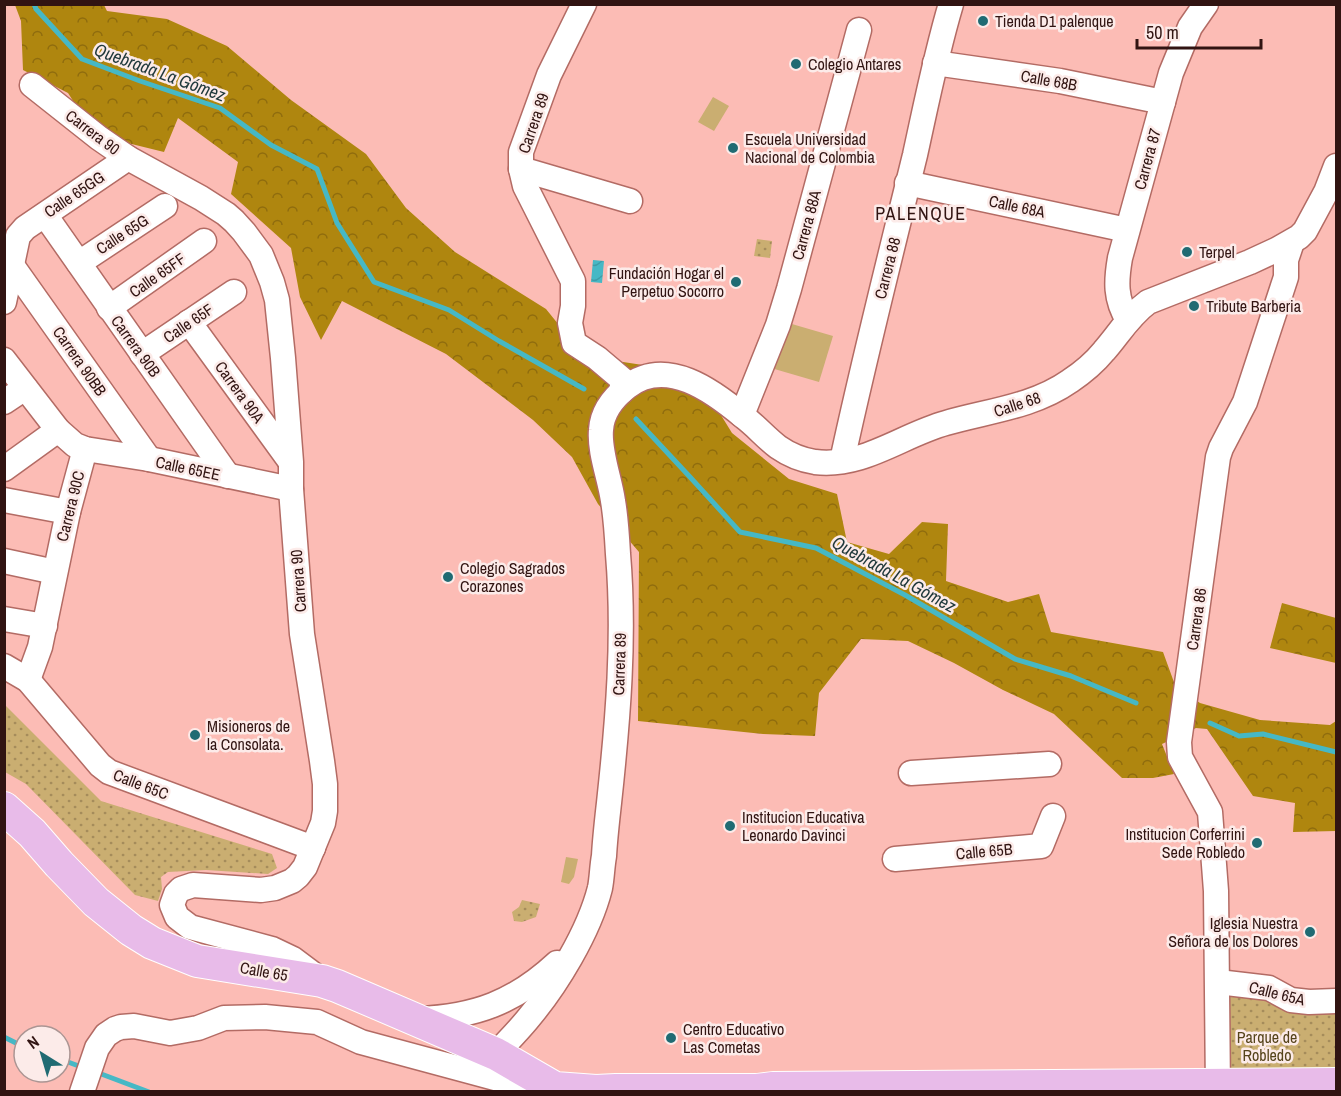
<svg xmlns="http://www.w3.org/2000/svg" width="1341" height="1096" font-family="'Archivo Narrow',sans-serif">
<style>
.grass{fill:url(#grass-dots)}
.forest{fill:url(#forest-crowns)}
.pitch{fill:#caae71}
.water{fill:url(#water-waves)}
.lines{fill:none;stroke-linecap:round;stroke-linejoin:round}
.stream{stroke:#46b8c5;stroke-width:5}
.minor-casing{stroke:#b36b64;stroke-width:27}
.major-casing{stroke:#fff;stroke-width:34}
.minor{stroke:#fff;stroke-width:24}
.major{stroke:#e8bbe9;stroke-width:32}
.poi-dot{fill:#206b73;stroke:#fcebe9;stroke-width:2}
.labels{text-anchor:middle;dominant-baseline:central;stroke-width:5;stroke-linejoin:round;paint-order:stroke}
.poi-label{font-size:16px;fill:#311412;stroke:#fcebe9;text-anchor:start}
.street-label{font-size:16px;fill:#311412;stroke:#fcebe9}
.park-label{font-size:16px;fill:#56441b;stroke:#fcebe9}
.water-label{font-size:18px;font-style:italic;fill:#1f383b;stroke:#fcebe9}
.neighbourhood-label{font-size:18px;letter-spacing:1.5px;fill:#311412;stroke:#fcebe9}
</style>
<defs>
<pattern id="grass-dots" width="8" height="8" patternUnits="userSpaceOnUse" patternTransform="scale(1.5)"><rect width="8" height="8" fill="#caae71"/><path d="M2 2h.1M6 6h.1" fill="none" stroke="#a58c5b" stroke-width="1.8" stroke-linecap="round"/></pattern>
<pattern id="forest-crowns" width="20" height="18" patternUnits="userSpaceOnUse" patternTransform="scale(1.5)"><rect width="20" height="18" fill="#af860f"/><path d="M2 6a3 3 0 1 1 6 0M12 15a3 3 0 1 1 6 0" fill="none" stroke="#8f6c0d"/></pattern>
<pattern id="water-waves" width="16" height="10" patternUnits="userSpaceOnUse" patternTransform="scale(1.5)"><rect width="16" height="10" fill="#46b8c5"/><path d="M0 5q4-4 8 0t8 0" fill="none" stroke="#3e9da8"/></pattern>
</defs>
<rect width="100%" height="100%" fill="#fcbcb5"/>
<g class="grass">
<path d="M 757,239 L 772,241 L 770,258 L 754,256 Z"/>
<path d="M 5,705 L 101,801 L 272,854 L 277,868 L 268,874 L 206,870 L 168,872 L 161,877 L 162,889 L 158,901 L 135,895 L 26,784 L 5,772 Z"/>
<path d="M 522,900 L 540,904 L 536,917 L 522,922 L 514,921 L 512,912 L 519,907 Z"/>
<path d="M 1222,993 L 1336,1004 L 1336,1091 L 1223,1091 Z"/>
</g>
<g class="forest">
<path d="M 15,5 L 104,5 L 107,11 L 167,19 L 227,46 L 291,100 L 366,154 L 406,208 L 455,252 L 546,309 L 584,356 L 695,373 L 732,433 L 789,479 L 837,494 L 847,542 L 889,554 L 922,522 L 948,524 L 946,581 L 1008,602 L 1039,594 L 1051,632 L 1163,652 L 1175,685 L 1200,703 L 1260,720 L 1330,725 L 1336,721 L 1336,831 L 1293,832 L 1295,803 L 1253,796 L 1207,729 L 1196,728 L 1162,744 L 1174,774 L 1153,778 L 1122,778 L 1054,714 L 1003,690 L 954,663 L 908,641 L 861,639 L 819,693 L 815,736 L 763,734 L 638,721 L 639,552 L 598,504 L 572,457 L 533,420 L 446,354 L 342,301 L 321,340 L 300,297 L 291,248 L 231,194 L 238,162 L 178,118 L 164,152 L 95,135 L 68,93 L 23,70 L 21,21 Z"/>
<path d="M 1282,603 L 1336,618 L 1336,663 L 1270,648 Z"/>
</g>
<g class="pitch">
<path d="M 713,97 L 729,106 L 714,131 L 698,122 Z"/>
<path d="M 785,322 L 833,336 L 819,382 L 771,368 Z"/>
<path d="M 566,857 L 578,859 L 574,877 L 569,884 L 561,882 Z"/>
</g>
<path class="water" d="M 593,260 L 604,261 L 602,283 L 591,282 Z"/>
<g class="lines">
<g class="stream">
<path d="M 34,4 L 36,9 L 82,59 L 140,81 L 220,108 L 271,145 L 317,169 L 337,223 L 374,282 L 449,310 L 499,341 L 584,389"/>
<path d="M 636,419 L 690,477 L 740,532 L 816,548 L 905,595 L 1015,659 L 1071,676 L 1136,703"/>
<path d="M 1210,723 L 1239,736 L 1263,734 L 1336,752"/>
<path d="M 4,1037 L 24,1047"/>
<path d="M 60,1059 L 84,1068"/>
<path d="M 96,1072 L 149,1092"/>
</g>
<g class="minor-casing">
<g id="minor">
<path d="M 584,4 L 549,75 L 521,152 L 521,169 L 525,186 L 573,281 L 573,306 L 570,323 L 574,343 L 597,358 L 623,380 L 621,392"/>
<path d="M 935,63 L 1060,81 L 1163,102"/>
<path d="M 32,85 L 99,138 L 128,158 L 201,198 L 226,214 L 234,221 L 244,232 L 261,255 L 272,282 L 277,300 L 283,358 L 291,462 L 291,489 L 302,634 L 322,761 L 325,784 L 325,811 L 323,823 L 305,867 L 298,876 L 292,881 L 275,888 L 261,890 L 193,885 L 181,889 L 176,894 L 172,905 L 177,917 L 190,927 L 272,949 L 293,959 L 321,980"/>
<path d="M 521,169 L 630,201"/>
<path d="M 907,183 L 1127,230"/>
<path d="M 45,215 L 228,476"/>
<path d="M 79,263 L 165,206"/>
<path d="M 11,264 L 149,459"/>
<path d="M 4,302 L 17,241 L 18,236 L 25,228 L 128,158"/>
<path d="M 109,308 L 204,241"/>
<path d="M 1128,320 C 1115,299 1116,281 1120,258 L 1171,73 L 1190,27 L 1206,4"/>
<path d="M 189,322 L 290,461"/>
<path d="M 142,354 L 234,292"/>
<path d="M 4,360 L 58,430 L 75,445 L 85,449 L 149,459 L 291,489"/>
<path d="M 4,402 L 25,388"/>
<path d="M 742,415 L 778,325 L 789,289 L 859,30"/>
<path d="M 842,461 C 864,359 890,257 915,155 C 926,105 936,54 951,4"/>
<path d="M 4,469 L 58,430"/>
<path d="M 4,500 L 68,512"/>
<path d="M 4,561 L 55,572"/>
<path d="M 4,619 L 45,626"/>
<path d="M 4,666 L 28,680 L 100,765 L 109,772 L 313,848"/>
<path d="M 28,680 L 40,647 L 68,512 L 85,449"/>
<path d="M 911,773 L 1049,764"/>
<path d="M 895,859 L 1041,846 L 1053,816"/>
<path d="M 1218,982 L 1269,988 L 1291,1000 L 1309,1002 L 1336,1001"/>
<path d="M 418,1019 C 475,1017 515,1002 557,963"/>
<path d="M 496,1054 C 506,1043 517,1032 527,1020 C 556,986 589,932 600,888 C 602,878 602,867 604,856 C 605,838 607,821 609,803 C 618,720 625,637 618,554 C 617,536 616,518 613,501 C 610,479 599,452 601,430 C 602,412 613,398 627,387 C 666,356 713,391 744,417 C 756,426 766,438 778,447 C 788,454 802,460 815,462 C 863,468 902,435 946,423 C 987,411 1033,407 1070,381 C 1082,373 1095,362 1104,351 C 1119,334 1129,316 1148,302 L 1250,262 L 1278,249 L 1299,237 L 1305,231 L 1326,192 L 1336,166"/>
<path d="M 82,1092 L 97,1048 L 106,1035 L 115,1029 L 121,1027 L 134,1026 L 170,1033 L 198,1028 L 224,1018 L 265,1017 L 317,1022 L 361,1042 L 543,1091 L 548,1090"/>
<path d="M 1218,1092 L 1216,891 L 1210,812 L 1180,757 L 1179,742 L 1218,457 L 1221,448 L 1245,402 L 1286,277 L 1286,260 L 1292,242"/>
</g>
</g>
<g class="major-casing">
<path id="major" d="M 4,808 L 32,833 L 59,864 L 96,902 L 131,930 L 152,943 L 197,961 L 322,981 L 337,986 L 496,1054 L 555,1088 L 596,1091 L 616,1090 L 757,1090 L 773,1088 L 1336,1084"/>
</g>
<use href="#minor" class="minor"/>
<use href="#major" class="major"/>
</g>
<g class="poi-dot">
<circle cx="983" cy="21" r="6"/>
<circle cx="796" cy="64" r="6"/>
<circle cx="733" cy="148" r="6"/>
<circle cx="1187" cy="252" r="6"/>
<circle cx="736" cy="282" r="6"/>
<circle cx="1194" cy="306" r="6"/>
<circle cx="448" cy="577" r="6"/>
<circle cx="195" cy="735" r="6"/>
<circle cx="730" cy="826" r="6"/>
<circle cx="1257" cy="843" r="6"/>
<circle cx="1310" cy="932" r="6"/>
<circle cx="671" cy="1038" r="6"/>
</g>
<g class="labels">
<g class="poi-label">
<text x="995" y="21">Tienda D1 palenque</text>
<text x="808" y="64">Colegio Antares</text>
<text x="745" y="139">Escuela Universidad<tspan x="745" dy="18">Nacional de Colombia</tspan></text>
<text x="1199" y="252">Terpel</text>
<text x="724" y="273" text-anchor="end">Fundación Hogar el<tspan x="724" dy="18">Perpetuo Socorro</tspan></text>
<text x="1206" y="306">Tribute Barberia</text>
<text x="460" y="568">Colegio Sagrados<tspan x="460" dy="18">Corazones</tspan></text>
<text x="207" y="726">Misioneros de<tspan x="207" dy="18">la Consolata.</tspan></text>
<text x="742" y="817">Institucion Educativa<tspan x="742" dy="18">Leonardo Davinci</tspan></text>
<text x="1245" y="834" text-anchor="end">Institucion Corferrini<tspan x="1245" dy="18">Sede Robledo</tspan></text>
<text x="1298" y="923" text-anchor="end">Iglesia Nuestra<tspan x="1298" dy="18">Señora de los Dolores</tspan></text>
<text x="683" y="1029">Centro Educativo<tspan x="683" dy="18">Las Cometas</tspan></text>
</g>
<g class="street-label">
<text transform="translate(1049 80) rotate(10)">Calle 68B</text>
<text transform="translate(533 123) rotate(-71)">Carrera 89</text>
<text transform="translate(93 132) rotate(37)">Carrera 90</text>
<text transform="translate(1147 159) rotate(-75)">Carrera 87</text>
<text transform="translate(74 194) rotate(-34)">Calle 65GG</text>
<text transform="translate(1017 206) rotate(12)">Calle 68A</text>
<text transform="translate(806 225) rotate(-75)">Carrera 88A</text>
<text transform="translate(122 234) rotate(-33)">Calle 65G</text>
<text transform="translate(887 268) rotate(-76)">Carrera 88</text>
<text transform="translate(157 275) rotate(-35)">Calle 65FF</text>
<text transform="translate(188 323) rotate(-34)">Calle 65F</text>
<text transform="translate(136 346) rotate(54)">Carrera 90B</text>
<text transform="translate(80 361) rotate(55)">Carrera 90BB</text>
<text transform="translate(240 392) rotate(54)">Carrera 90A</text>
<text transform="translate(1017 404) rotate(-18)">Calle 68</text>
<text transform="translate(188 468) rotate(12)">Calle 65EE</text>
<text transform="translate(70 506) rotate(-76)">Carrera 90C</text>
<text transform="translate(298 581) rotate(-94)">Carrera 90</text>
<text transform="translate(1196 619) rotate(-82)">Carrera 86</text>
<text transform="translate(619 664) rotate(-88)">Carrera 89</text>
<text transform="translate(141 784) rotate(21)">Calle 65C</text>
<text transform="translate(984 851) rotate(-5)">Calle 65B</text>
<text transform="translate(264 971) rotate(10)">Calle 65</text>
<text transform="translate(1277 993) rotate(14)">Calle 65A</text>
</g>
<g class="park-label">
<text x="1267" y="1037">Parque de<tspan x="1267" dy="18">Robledo</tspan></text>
</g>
<g class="water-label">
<text transform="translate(160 72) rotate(20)">Quebrada La Gómez</text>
<text transform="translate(894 574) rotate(29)">Quebrada La Gómez</text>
</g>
<g class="neighbourhood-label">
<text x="921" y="213">PALENQUE</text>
</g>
</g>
<rect width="1341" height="1096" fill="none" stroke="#311412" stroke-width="12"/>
<g transform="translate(42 1054) rotate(323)"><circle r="28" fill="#fcebe9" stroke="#ab9593" stroke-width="1.5"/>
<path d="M0-4.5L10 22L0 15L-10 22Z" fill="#206b73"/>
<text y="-9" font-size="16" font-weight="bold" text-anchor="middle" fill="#311412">N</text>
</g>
<path d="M1137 39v9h124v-9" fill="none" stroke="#311412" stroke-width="3"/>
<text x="1146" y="39" font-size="18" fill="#311412" stroke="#fcebe9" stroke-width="4.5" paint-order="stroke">50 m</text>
</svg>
